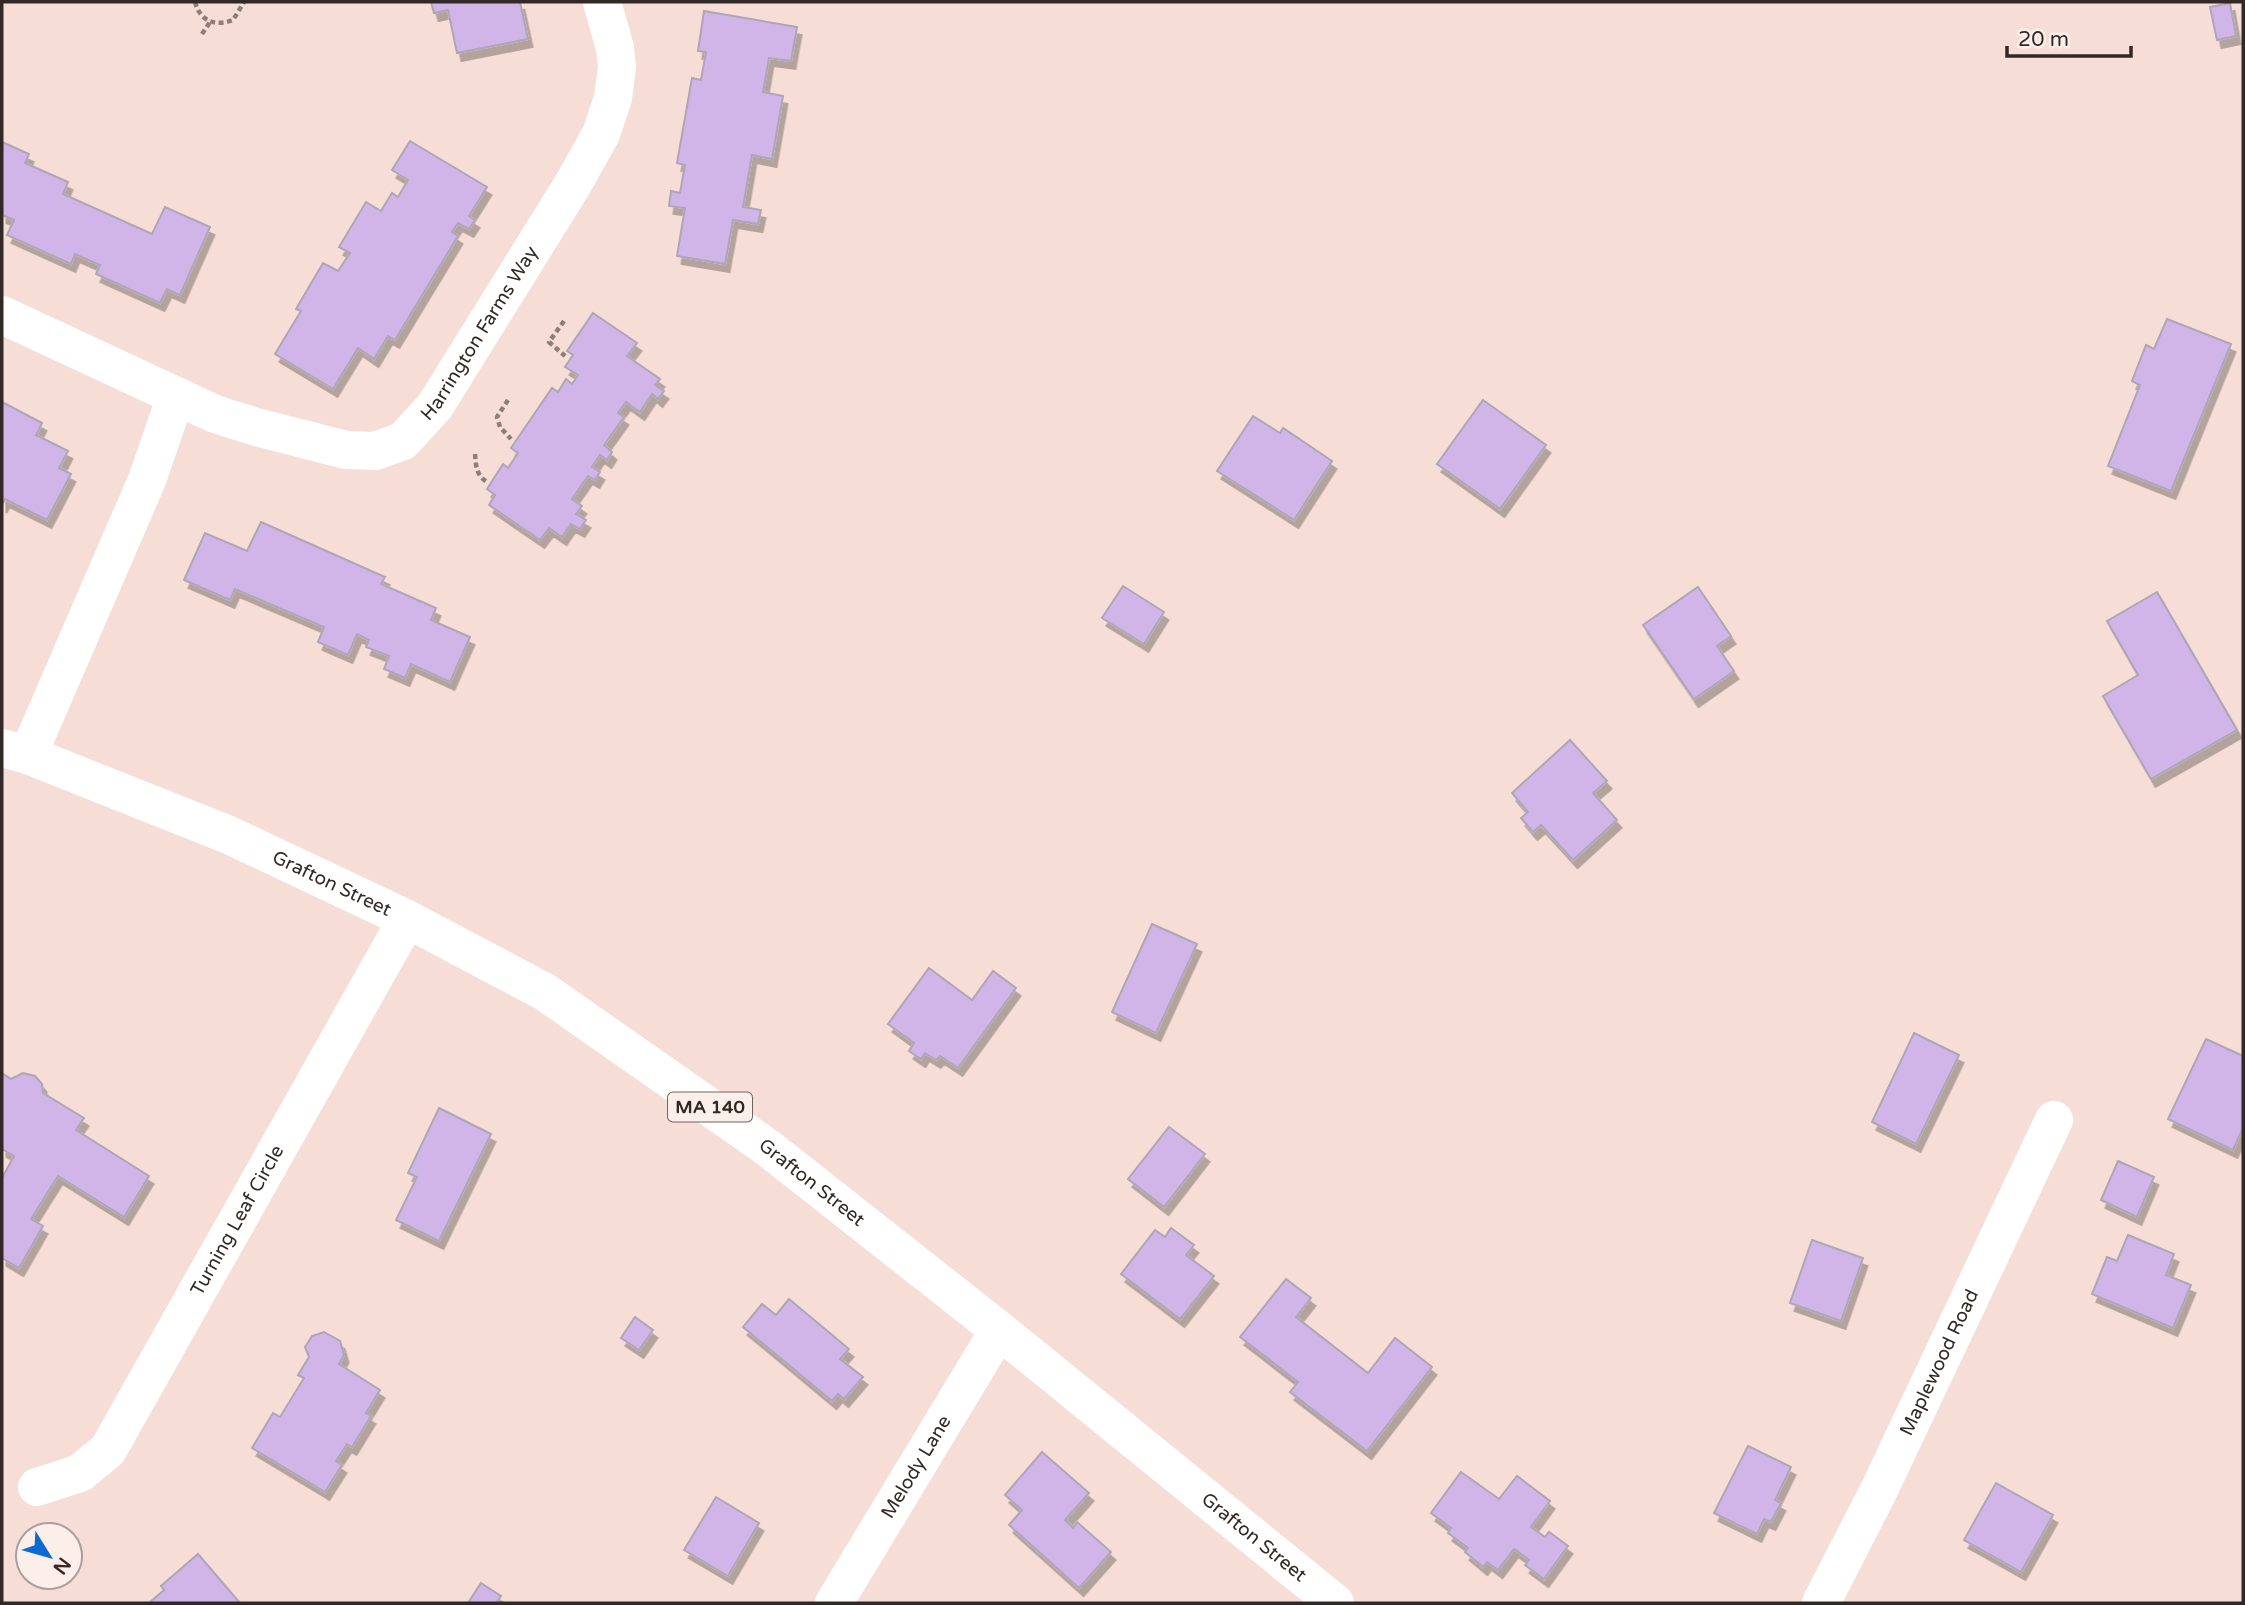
<svg xmlns="http://www.w3.org/2000/svg" width="2245" height="1605" font-family="'Varela Round',sans-serif">
<style>
.building{fill:#d1b5e8;stroke:#afa5b8;stroke-width:2;filter:url(#shadow)}
.lines{fill:none;stroke-linecap:round;stroke-linejoin:round}
.path{stroke:#8e7e78;stroke-width:4.5;stroke-dasharray:5 3.5;stroke-linecap:butt}
.minor{stroke:#fff;stroke-width:38}
.major{stroke:#fff;stroke-width:38}
.labels{text-anchor:middle;dominant-baseline:central;stroke-width:5;stroke-linejoin:round;paint-order:stroke}
.shield{fill:#fceee9;stroke:#6f6460;stroke-width:2}
.shield-label{font-size:18px;font-weight:bold;fill:#322926}
.street-label{font-size:19px;fill:#322926;stroke:#fceee9}
</style>
<defs>
<filter id="shadow"><feDropShadow dx="4.5" dy="8" stdDeviation="0" flood-color="#0004"/></filter>
</defs>
<rect width="100%" height="100%" fill="#f6ded6"/>
<g class="building">
<path d="M 431,2 L 520,2 L 528,39 L 457,53 L 448,10 L 434,13 Z"/>
<path d="M 2230,3 L 2236,36 L 2217,40 L 2210,7 Z"/>
<path d="M 704,11 L 797,27 L 791,61 L 769,58 L 763,92 L 783,96 L 772,159 L 752,155 L 743,207 L 761,210 L 758,224 L 733,220 L 725,264 L 677,256 L 685,208 L 669,206 L 671,191 L 680,193 L 685,165 L 677,163 L 692,78 L 701,80 L 706,52 L 698,51 Z"/>
<path d="M 410,141 L 487,187 L 469,216 L 475,220 L 469,229 L 458,223 L 452,232 L 458,236 L 395,340 L 388,336 L 374,359 L 358,348 L 333,389 L 275,354 L 301,311 L 296,309 L 323,263 L 338,271 L 350,253 L 339,247 L 366,202 L 381,211 L 392,193 L 398,197 L 408,180 L 392,170 Z"/>
<path d="M 2,142 L 29,154 L 25,163 L 68,182 L 63,194 L 152,234 L 165,207 L 210,227 L 180,295 L 167,289 L 160,303 L 96,274 L 100,265 L 75,254 L 71,264 L 7,235 L 14,220 L 2,215 Z"/>
<path d="M 593,313 L 637,343 L 627,356 L 660,379 L 655,385 L 664,391 L 658,399 L 652,394 L 640,412 L 626,402 L 618,413 L 624,417 L 604,445 L 612,452 L 607,460 L 600,455 L 592,467 L 600,472 L 595,480 L 588,476 L 572,499 L 582,506 L 576,514 L 586,520 L 580,529 L 571,524 L 562,537 L 549,528 L 540,540 L 489,505 L 495,495 L 487,489 L 503,464 L 508,468 L 518,453 L 511,448 L 552,388 L 558,392 L 566,379 L 572,384 L 578,375 L 565,367 L 573,355 L 567,351 Z"/>
<path d="M 2167,319 L 2231,344 L 2171,491 L 2108,466 L 2140,385 L 2132,381 L 2146,345 L 2154,349 Z"/>
<path d="M 1483,400 L 1546,445 L 1500,509 L 1437,464 Z"/>
<path d="M 2,402 L 42,423 L 36,435 L 68,451 L 59,468 L 71,474 L 47,520 L 5,499 L 2,505 Z"/>
<path d="M 1253,416 L 1280,433 L 1283,428 L 1332,461 L 1294,520 L 1217,471 Z"/>
<path d="M 261,522 L 385,577 L 381,584 L 436,608 L 431,620 L 470,637 L 450,682 L 411,664 L 405,678 L 384,669 L 389,656 L 366,647 L 369,640 L 357,634 L 348,655 L 318,642 L 324,627 L 235,589 L 230,600 L 184,580 L 205,533 L 247,551 Z"/>
<path d="M 1123,586 L 1164,612 L 1144,644 L 1102,618 Z"/>
<path d="M 1698,587 L 1731,636 L 1717,646 L 1734,671 L 1694,699 L 1643,625 Z"/>
<path d="M 2157,592 L 2237,730 L 2151,779 L 2103,696 L 2138,675 L 2107,621 Z"/>
<path d="M 1570,740 L 1607,781 L 1593,793 L 1617,820 L 1573,860 L 1541,825 L 1533,832 L 1521,818 L 1528,812 L 1512,793 Z"/>
<path d="M 1152,924 L 1197,944 L 1156,1033 L 1112,1012 Z"/>
<path d="M 929,968 L 972,1000 L 993,971 L 1016,988 L 958,1068 L 940,1056 L 936,1060 L 925,1053 L 921,1059 L 909,1051 L 914,1043 L 888,1024 Z"/>
<path d="M 1914,1033 L 1959,1055 L 1916,1144 L 1872,1122 Z"/>
<path d="M 2206,1039 L 2243,1056 L 2243,1128 L 2233,1150 L 2168,1119 Z"/>
<path d="M 2,1073 L 11,1079 L 23,1073 L 35,1076 L 42,1084 L 43,1093 L 84,1118 L 76,1130 L 149,1176 L 124,1217 L 58,1176 L 31,1219 L 43,1226 L 19,1268 L 2,1258 L 2,1178 L 14,1156 L 2,1149 Z"/>
<path d="M 439,1108 L 491,1134 L 439,1241 L 396,1220 L 417,1177 L 408,1173 Z"/>
<path d="M 1169,1127 L 1205,1154 L 1164,1207 L 1128,1179 Z"/>
<path d="M 2118,1161 L 2154,1177 L 2137,1217 L 2101,1200 Z"/>
<path d="M 1171,1228 L 1194,1245 L 1186,1255 L 1214,1276 L 1180,1319 L 1121,1274 L 1155,1230 L 1165,1237 Z"/>
<path d="M 2128,1235 L 2174,1254 L 2166,1275 L 2191,1285 L 2173,1328 L 2092,1294 L 2107,1257 L 2117,1261 Z"/>
<path d="M 1812,1240 L 1863,1258 L 1841,1321 L 1790,1303 Z"/>
<path d="M 1286,1279 L 1311,1298 L 1296,1317 L 1368,1373 L 1395,1338 L 1432,1367 L 1367,1451 L 1290,1392 L 1298,1382 L 1240,1337 Z"/>
<path d="M 789,1299 L 849,1349 L 840,1359 L 863,1377 L 844,1399 L 838,1394 L 832,1401 L 743,1327 L 762,1304 L 776,1315 Z"/>
<path d="M 635,1317 L 653,1330 L 639,1350 L 621,1338 Z"/>
<path d="M 324,1332 L 340,1341 L 344,1355 L 339,1364 L 380,1390 L 366,1413 L 371,1416 L 352,1447 L 347,1444 L 336,1461 L 342,1465 L 325,1492 L 252,1448 L 273,1413 L 280,1417 L 304,1378 L 298,1375 L 309,1357 L 305,1347 L 312,1336 Z"/>
<path d="M 1748,1446 L 1791,1467 L 1775,1500 L 1781,1503 L 1771,1522 L 1764,1519 L 1757,1534 L 1714,1513 Z"/>
<path d="M 1042,1452 L 1089,1493 L 1065,1520 L 1073,1528 L 1077,1522 L 1111,1552 L 1079,1588 L 1009,1525 L 1022,1510 L 1005,1495 Z"/>
<path d="M 1461,1472 L 1499,1499 L 1517,1476 L 1550,1501 L 1531,1527 L 1545,1537 L 1549,1532 L 1568,1546 L 1544,1579 L 1525,1565 L 1529,1560 L 1514,1549 L 1498,1570 L 1487,1562 L 1483,1567 L 1465,1552 L 1468,1548 L 1448,1533 L 1451,1528 L 1431,1513 Z"/>
<path d="M 1996,1483 L 2053,1515 L 2021,1572 L 1964,1540 Z"/>
<path d="M 716,1497 L 759,1523 L 728,1576 L 684,1550 Z"/>
<path d="M 198,1554 L 240,1603 L 149,1603 L 164,1590 L 161,1586 Z"/>
<path d="M 481,1583 L 501,1596 L 496,1603 L 468,1603 Z"/>
</g>
<g class="lines">
<g class="path">
<path d="M 195,2 C 200,21 215,27 233,20 L 244,2"/>
<path d="M 202,34 L 210,22"/>
<path d="M 564,321 L 549,342 L 565,356"/>
<path d="M 508,400 L 497,417 L 500,427 L 511,439"/>
<path d="M 475,454 C 476,466 476,475 487,482"/>
</g>
<g class="minor">
<path id="s1" d="M 2,315 L 215,414 L 256,427 L 346,450 L 375,451 L 403,441 L 435,406 L 573,184 L 601,134 L 613,98 L 617,67 L 615,48 L 602,2"/>
<path d="M 28,755 L 147,480 L 176,396"/>
<path id="s2" d="M 37,1487 L 80,1473 L 108,1450 L 407,919"/>
<path id="s3" d="M 834,1603 L 999,1330"/>
<path id="s4" d="M 1821,1603 L 1879,1490 L 2054,1120"/>
</g>
<path class="major" id="s5" d="M 2,748 L 28,755 L 229,835 L 407,919 L 545,992 L 768,1148 L 999,1330 L 1335,1603"/>
</g>
<g class="labels">
<rect class="shield" x="668" y="1092.5" width="84" height="29" rx="5"/>
<g class="shield-label">
<text x="710" y="1107">MA 140</text>
</g>
<g class="street-label">
<text stroke="none"><textPath href="#s1" startOffset="562">Harrington Farms Way</textPath></text>
<text stroke="none"><textPath href="#s5" startOffset="357">Grafton Street</textPath></text>
<text stroke="none"><textPath href="#s5" startOffset="924">Grafton Street</textPath></text>
<text stroke="none"><textPath href="#s2" startOffset="345">Turning Leaf Circle</textPath></text>
<text stroke="none"><textPath href="#s4" startOffset="268">Maplewood Road</textPath></text>
<text stroke="none"><textPath href="#s3" startOffset="159">Melody Lane</textPath></text>
<text stroke="none"><textPath href="#s5" startOffset="1491">Grafton Street</textPath></text>
</g>
</g>
<rect width="2245" height="1605" fill="none" stroke="#322926" stroke-width="7"/>
<g transform="translate(49 1556) rotate(127)"><circle r="33" fill="#fceee9" stroke="#ab9f9b" stroke-width="2"/>
<path d="M0-5L12 26L0 18L-12 26Z" fill="#0b6bd3"/>
<text y="-10" font-size="19" font-weight="bold" text-anchor="middle" fill="#322926">N</text>
</g>
<path d="M2007 46v10h124v-10" fill="none" stroke="#322926" stroke-width="3.5"/>
<text x="2018" y="46" font-size="21" fill="#322926" stroke="#fceee9" stroke-width="5" paint-order="stroke">20 m</text>
</svg>
